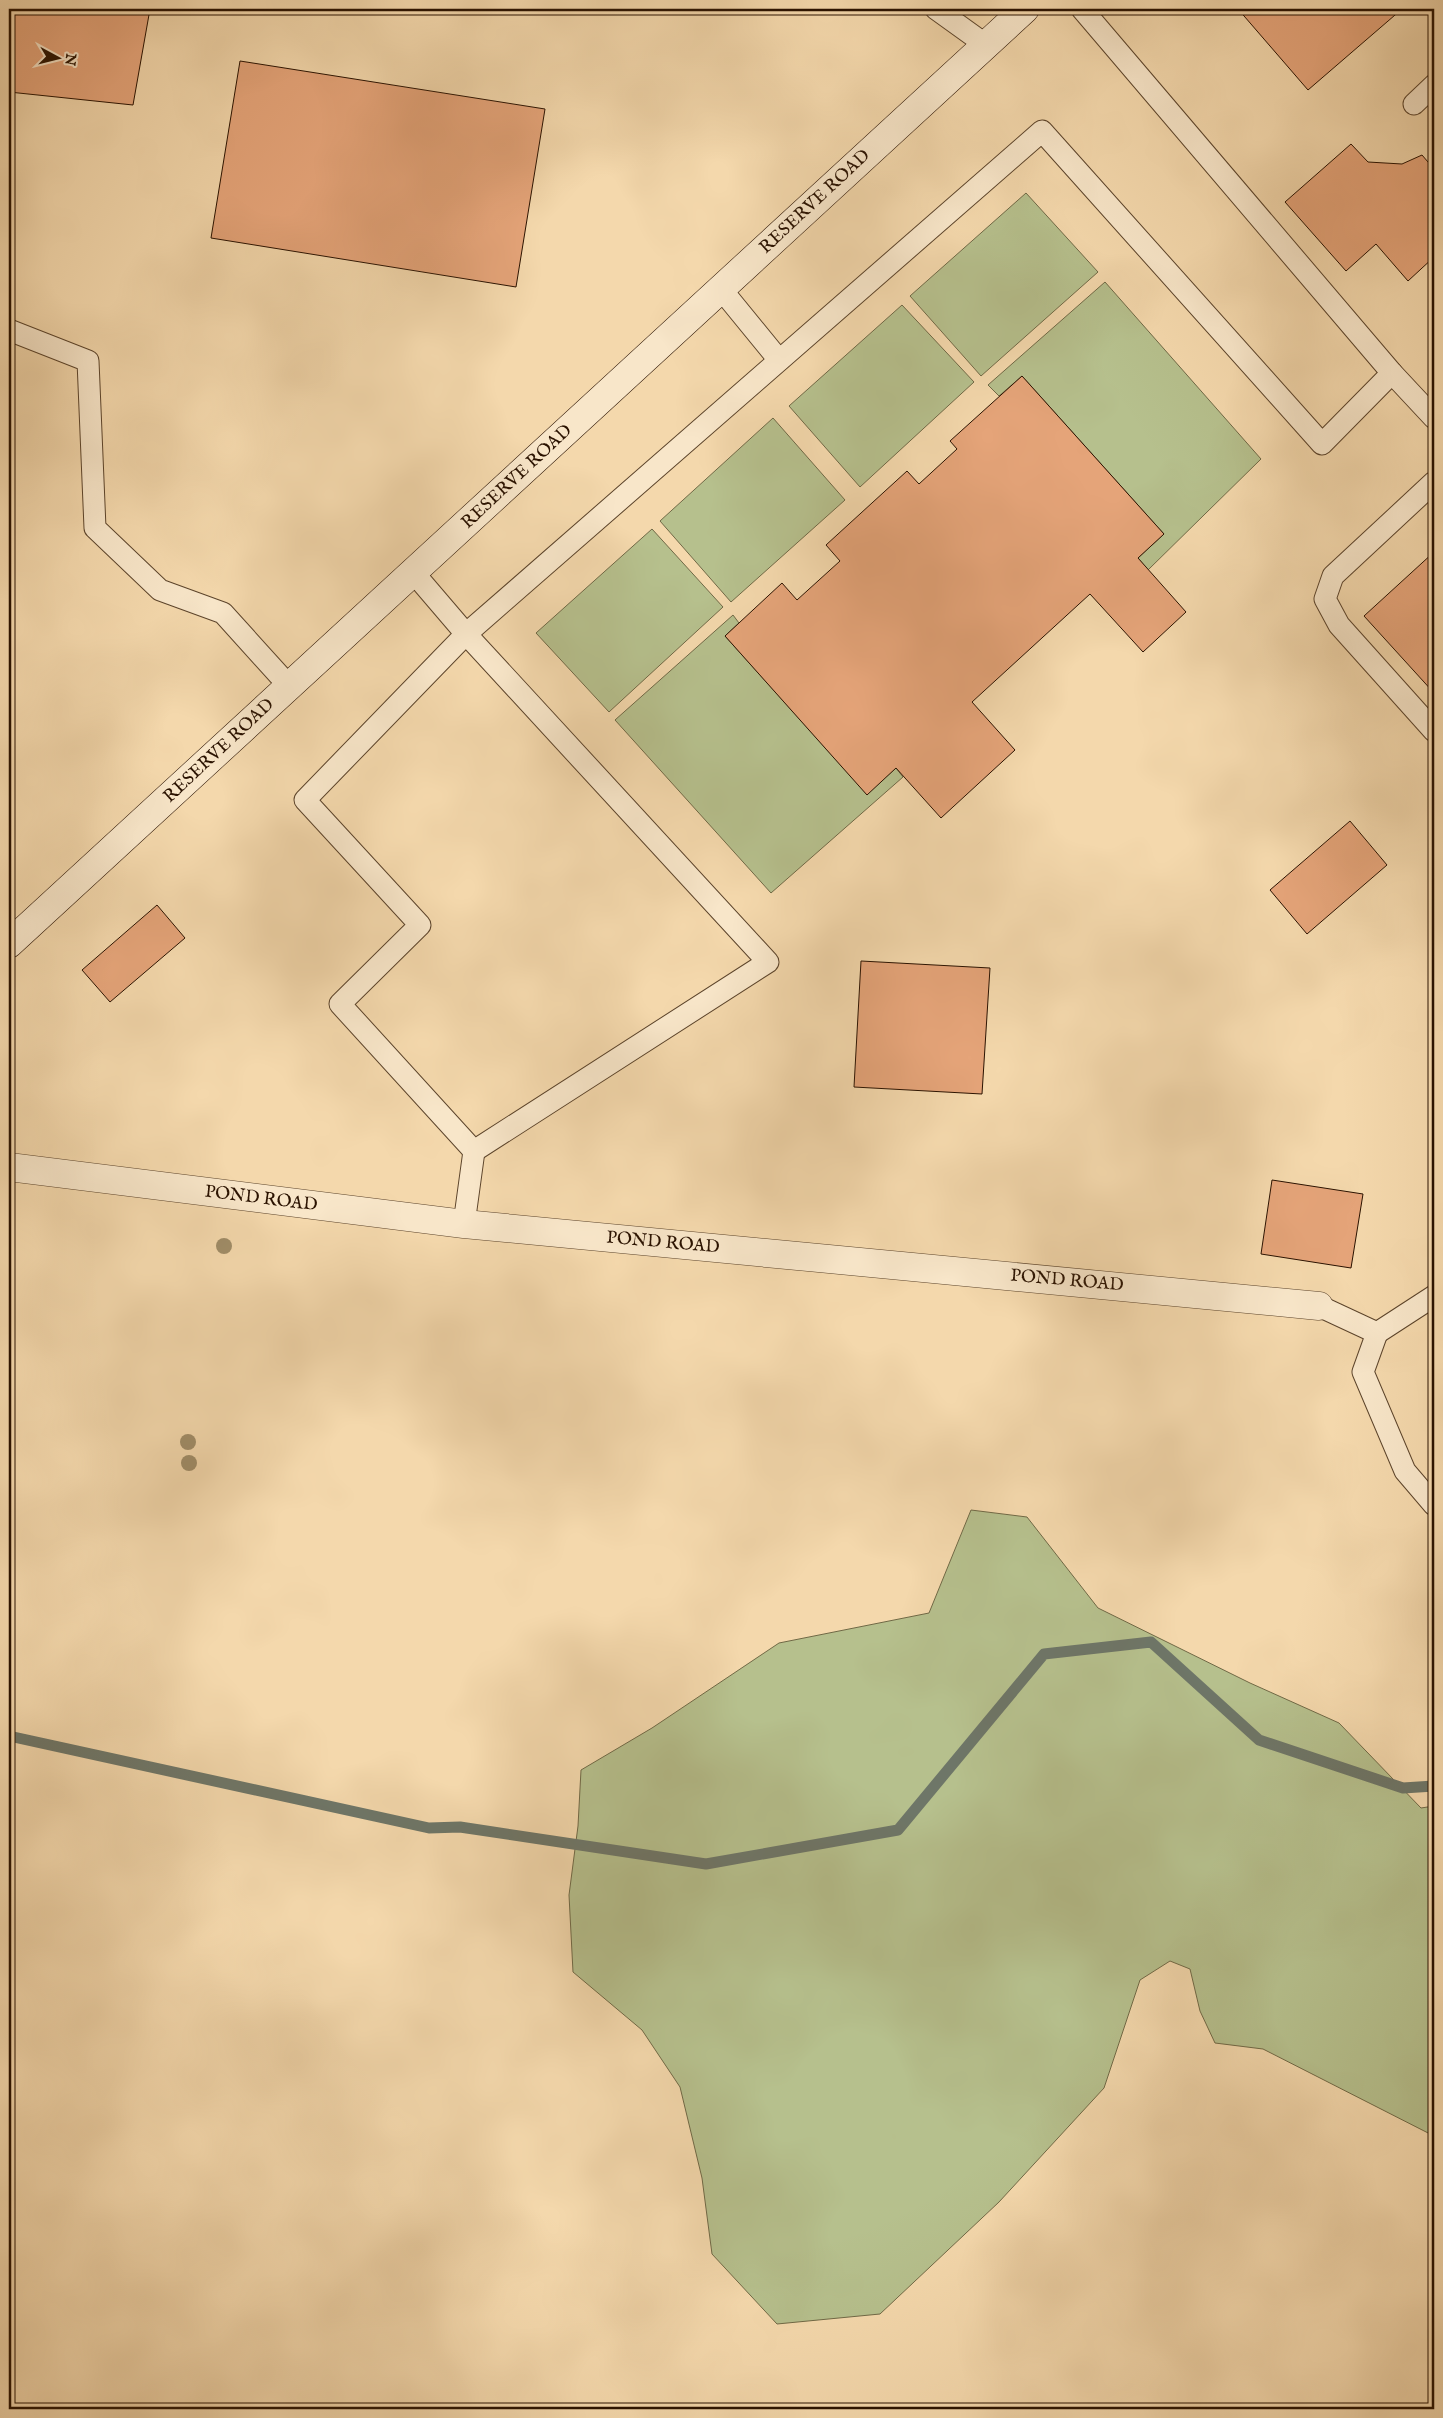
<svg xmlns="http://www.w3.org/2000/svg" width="1443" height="2418" font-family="'IM FELL English',serif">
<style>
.green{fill:#b6c08d;stroke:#706946}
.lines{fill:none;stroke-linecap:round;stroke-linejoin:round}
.stream{stroke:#6e7668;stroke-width:11}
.building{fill:#e5a479;stroke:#2a1200}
.lane-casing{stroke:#5c442b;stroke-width:23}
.street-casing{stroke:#5c442b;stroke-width:29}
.secondary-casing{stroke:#2a1200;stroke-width:29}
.lane{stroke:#f8e6c9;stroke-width:21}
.street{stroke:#f8e6c9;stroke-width:28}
.secondary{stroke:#f8e6c9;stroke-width:28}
.tree{fill:#a08d68}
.labels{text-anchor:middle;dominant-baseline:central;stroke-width:4.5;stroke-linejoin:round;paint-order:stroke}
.street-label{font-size:18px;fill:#2a1200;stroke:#f8e6c9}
</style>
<rect width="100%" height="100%" fill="#f4d8ac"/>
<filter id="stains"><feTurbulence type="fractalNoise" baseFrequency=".004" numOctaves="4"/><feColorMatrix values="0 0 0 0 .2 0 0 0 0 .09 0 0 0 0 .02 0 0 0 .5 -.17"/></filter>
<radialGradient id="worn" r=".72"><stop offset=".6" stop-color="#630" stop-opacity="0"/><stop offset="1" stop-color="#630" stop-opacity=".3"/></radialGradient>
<g class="green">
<path d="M 1026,193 L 1098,272 L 981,376 L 910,296 Z"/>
<path d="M 1105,282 L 1261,459 L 1148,570 L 1138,558 L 1164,534 L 1022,376 L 999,396 L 988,385 Z"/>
<path d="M 902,305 L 974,382 L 860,487 L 789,406 Z"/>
<path d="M 773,418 L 845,500 L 731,602 L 660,521 Z"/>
<path d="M 652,529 L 723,607 L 609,712 L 536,633 Z"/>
<path d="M 733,615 L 739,623 L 725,636 L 867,794 L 896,768 L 903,777 L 771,893 L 615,720 Z"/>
<path d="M 971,1510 L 1027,1517 L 1098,1608 L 1250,1683 L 1339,1723 L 1421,1808 L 1434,1806 L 1434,2136 L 1263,2049 L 1215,2043 L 1200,2011 L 1190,1969 L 1170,1961 L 1140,1980 L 1104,2088 L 999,2202 L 880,2314 L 777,2324 L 712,2254 L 702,2178 L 680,2087 L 642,2030 L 573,1972 L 569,1895 L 578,1826 L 581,1770 L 652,1728 L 779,1643 L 929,1613 Z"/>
</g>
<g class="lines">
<path class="stream" d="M 9,1736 L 429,1828 L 460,1827 L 706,1864 L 898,1830 L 1044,1654 L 1151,1642 L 1259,1740 L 1403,1788 L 1434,1786"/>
</g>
<g class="building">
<path d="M 9,9 L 150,9 L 133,105 L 9,92 Z"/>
<path d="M 1238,9 L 1402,9 L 1308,90 Z"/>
<path d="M 240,61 L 545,109 L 516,287 L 211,238 Z"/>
<path d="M 1351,144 L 1368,162 L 1402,164 L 1422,155 L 1434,169 L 1434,257 L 1408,281 L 1376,244 L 1346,271 L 1285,202 Z"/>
<path d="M 1022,376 L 1164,534 L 1138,558 L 1186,612 L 1143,652 L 1090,594 L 972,702 L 1015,750 L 941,818 L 896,768 L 867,795 L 725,636 L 782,583 L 797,600 L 840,561 L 826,545 L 907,471 L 919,484 L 957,449 L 950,441 Z"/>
<path d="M 1434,552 L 1434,693 L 1364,616 Z"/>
<path d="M 1350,821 L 1387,865 L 1307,934 L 1270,890 Z"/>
<path d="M 157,905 L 185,938 L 110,1002 L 82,970 Z"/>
<path d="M 861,961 L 990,968 L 982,1094 L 854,1087 Z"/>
<path d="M 1272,1180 L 1363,1194 L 1351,1268 L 1261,1254 Z"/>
</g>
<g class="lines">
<g class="lane-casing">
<g id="lane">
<path d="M 936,9 L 986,45"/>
<path d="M 1414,104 L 1434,85"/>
<path d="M 721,289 L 779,360"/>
<path d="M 9,330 L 88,361 L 95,528 L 160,590 L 223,613 L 289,686"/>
<path d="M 1392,373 L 1434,418"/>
<path d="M 1434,482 L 1333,576 L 1325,599 L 1339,625 L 1434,731"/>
<path d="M 413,572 L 466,634 L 768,962 L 474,1151 L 340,1004 L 420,925 L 305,800 L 466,634 L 1042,131 L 1322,444 L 1392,373 L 1082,9"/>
<path d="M 464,1224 L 474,1151"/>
<path d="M 1319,1306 L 1377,1333 L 1434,1296"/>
<path d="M 1377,1333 L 1363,1372 L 1405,1471 L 1434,1505"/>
</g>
</g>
<g class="street-casing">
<path id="street" d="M 9,1167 L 464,1224 L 1319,1306"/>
</g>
<g class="secondary-casing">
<path id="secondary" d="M 9,944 L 1025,9"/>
</g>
<use href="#lane" class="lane"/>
<use href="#street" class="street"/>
<use href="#secondary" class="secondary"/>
</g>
<g class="tree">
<circle cx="224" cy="1246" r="8"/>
<circle cx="188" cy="1442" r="8"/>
<circle cx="189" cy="1463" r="8"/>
</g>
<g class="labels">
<g class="street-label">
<text transform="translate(815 202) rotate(-43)">RESERVE ROAD</text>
<text transform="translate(517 477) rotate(-43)">RESERVE ROAD</text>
<text transform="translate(219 751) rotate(-43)">RESERVE ROAD</text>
<text transform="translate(261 1199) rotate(7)">POND ROAD</text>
<text transform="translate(663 1243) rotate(5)">POND ROAD</text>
<text transform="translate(1067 1281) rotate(5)">POND ROAD</text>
</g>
</g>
<rect width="1443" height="2418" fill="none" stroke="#f4d8ac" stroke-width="30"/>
<rect x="10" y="10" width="1423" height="2398" fill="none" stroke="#2a1200" stroke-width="2.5"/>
<rect x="15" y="15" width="1413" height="2388" fill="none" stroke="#2a1200"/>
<g transform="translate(58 58) rotate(97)" stroke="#f8e6c9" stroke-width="4" paint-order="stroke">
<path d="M0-4L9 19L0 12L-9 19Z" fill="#2a1200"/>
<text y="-8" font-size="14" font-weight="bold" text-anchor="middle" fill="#2a1200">N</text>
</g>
<rect width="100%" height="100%" filter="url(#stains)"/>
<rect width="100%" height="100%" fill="url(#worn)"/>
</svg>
